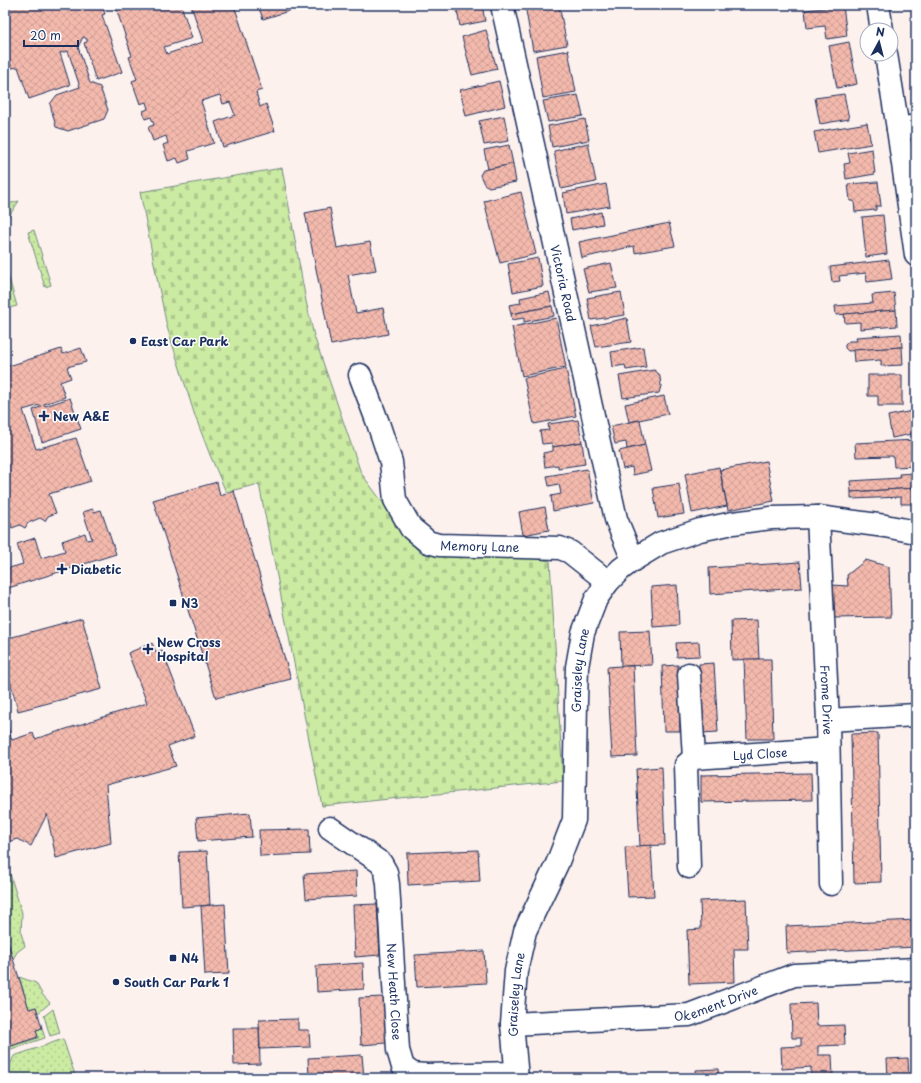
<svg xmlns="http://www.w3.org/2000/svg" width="921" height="1083" font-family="'Playpen Sans',sans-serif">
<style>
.grass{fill:url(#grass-dots);stroke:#738c80}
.cemetery{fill:url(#cemetery-stones);stroke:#738c80}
.building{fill:url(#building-cross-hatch);stroke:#1b2f5e}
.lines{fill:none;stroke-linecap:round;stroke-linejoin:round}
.minor-casing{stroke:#1b2f5e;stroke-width:25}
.minor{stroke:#fff;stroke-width:22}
.poi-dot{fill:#1b2f5e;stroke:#fff;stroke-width:1.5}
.labels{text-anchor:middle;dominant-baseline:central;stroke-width:3;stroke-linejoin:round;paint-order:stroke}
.street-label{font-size:12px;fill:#1b2f5e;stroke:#fff}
.poi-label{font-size:12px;font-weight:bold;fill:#1b2f5e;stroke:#fff;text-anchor:start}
</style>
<defs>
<pattern id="grass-dots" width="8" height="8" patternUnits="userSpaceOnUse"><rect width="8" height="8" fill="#cbeaa2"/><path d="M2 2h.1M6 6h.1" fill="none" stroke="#aec98e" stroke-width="1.8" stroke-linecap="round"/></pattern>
<pattern id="cemetery-stones" width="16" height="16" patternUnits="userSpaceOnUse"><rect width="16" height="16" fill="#cbeaa2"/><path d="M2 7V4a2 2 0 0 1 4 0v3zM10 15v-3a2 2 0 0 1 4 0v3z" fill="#aec98e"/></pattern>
<pattern id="building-cross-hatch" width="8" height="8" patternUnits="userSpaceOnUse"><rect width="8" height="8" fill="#f3b9ac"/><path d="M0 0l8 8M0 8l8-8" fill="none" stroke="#d09f96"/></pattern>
</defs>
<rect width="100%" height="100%" fill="#fdf1ee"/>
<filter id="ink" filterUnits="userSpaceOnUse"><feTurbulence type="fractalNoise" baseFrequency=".025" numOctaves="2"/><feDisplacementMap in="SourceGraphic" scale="8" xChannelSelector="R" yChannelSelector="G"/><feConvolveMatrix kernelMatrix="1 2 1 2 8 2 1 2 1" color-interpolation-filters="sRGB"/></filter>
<g filter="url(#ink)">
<g class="grass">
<path d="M 19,201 L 5,222 L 5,205 Z"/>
<path d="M 34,230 L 51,285 L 45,287 L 28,232 Z"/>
<path d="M 5,265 L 17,306 L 5,309 Z"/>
<path d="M 5,858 L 22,913 L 21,933 L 25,946 L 17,952 L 13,959 L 5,934 L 5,922 L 8,920 L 5,911 Z"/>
<path d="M 19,977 L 36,983 L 42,994 L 50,1003 L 38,1013 L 36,1007 L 29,1009 Z"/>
<path d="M 53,1009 L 60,1033 L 50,1036 L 44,1016 Z"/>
<path d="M 42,1028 L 45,1038 L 5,1051 L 5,1048 L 38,1038 L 36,1030 Z"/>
<path d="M 63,1039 L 76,1078 L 5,1078 L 5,1076 L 14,1056 Z"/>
</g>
<path class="cemetery" d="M 282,168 L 306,301 L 314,336 L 361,473 L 420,553 L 528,557 L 550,561 L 563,781 L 322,806 L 259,484 L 226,492 L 210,455 L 195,416 L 167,327 L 157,278 L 140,192 Z"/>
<g class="building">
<path d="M 5,5 L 102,5 L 105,14 L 102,15 L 122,72 L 96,81 L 84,43 L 87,42 L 87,39 L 83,37 L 78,47 L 90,83 L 100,87 L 108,110 L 104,119 L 68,131 L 56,127 L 50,104 L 57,95 L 80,87 L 68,51 L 60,53 L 70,85 L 29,99 L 18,67 L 12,68 L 5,49 Z"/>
<path d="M 115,5 L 151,5 L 152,6 L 156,5 L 181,5 L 192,38 L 164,47 L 167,54 L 203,42 L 191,5 L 234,5 L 262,90 L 256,92 L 260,107 L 266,104 L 275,131 L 223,147 L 215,122 L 235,115 L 230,102 L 223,104 L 220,95 L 201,101 L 214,143 L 188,151 L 190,159 L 179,163 L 177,158 L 168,161 L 163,145 L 168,143 L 166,136 L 153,141 L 148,127 L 154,125 L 151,117 L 145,119 L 143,111 L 148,109 L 146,102 L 140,104 L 132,81 L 137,79 L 129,57 L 132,56 Z"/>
<path d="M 258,5 L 308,5 L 263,19 Z"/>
<path d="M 456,5 L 482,5 L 485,21 L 460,26 Z"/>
<path d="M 525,5 L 559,5 L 567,45 L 533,51 Z"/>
<path d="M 912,5 L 916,5 L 916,31 Z"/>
<path d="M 843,6 L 847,36 L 827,39 L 825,26 L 807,28 L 805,10 Z"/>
<path d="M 486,30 L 497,69 L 472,75 L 462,37 Z"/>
<path d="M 849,42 L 857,84 L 837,88 L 829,46 Z"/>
<path d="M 568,50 L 576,92 L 543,98 L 536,56 Z"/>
<path d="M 499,81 L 505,106 L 466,116 L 460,90 Z"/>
<path d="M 844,94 L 849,119 L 820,124 L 815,98 Z"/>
<path d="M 578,95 L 583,116 L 548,122 L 543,101 Z"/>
<path d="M 504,116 L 509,141 L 484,145 L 479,121 Z"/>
<path d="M 585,119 L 589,140 L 552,147 L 548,126 Z"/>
<path d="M 867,123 L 871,144 L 818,153 L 814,132 Z"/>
<path d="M 588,143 L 596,182 L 561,189 L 554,151 Z"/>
<path d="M 509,145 L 513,164 L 488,169 L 484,150 Z"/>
<path d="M 872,149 L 875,174 L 846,179 L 844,164 L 850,163 L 848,153 Z"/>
<path d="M 513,164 L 516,182 L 489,187 L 484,184 L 480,175 L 483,170 Z"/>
<path d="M 878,182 L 881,206 L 876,206 L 876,210 L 855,212 L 854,201 L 850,201 L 848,184 Z"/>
<path d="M 606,184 L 610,206 L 566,214 L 563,193 Z"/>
<path d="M 521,192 L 536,254 L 500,263 L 484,201 Z"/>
<path d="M 330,208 L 337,248 L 370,242 L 376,270 L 348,275 L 356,313 L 383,308 L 388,334 L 331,345 L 305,213 Z"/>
<path d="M 601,212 L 603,224 L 572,230 L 570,219 Z"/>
<path d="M 883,215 L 887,254 L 866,257 L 862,217 Z"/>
<path d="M 669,223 L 675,246 L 635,253 L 634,246 L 582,258 L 579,242 Z"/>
<path d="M 538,258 L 543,286 L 513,292 L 508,264 Z"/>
<path d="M 889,260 L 892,279 L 867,282 L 866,273 L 839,276 L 840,281 L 832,282 L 830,267 Z"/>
<path d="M 611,263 L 617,288 L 589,292 L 583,269 Z"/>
<path d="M 549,292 L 552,306 L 511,314 L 509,305 L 521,303 L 520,298 Z"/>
<path d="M 621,292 L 625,315 L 591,320 L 587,298 Z"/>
<path d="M 894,293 L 896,310 L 836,315 L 835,306 L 873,303 L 872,295 Z"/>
<path d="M 552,306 L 554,316 L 524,322 L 524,318 L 512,320 L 511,314 Z"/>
<path d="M 896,310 L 897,326 L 860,329 L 860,322 L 845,323 L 844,314 Z"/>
<path d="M 556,318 L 566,367 L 522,376 L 512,327 Z"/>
<path d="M 627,318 L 631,342 L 596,347 L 591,326 Z"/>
<path d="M 901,334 L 902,347 L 848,351 L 845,348 L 845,345 L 849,341 L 857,341 L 856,337 Z"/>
<path d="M 643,347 L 646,367 L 626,370 L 625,365 L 613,367 L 611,352 Z"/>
<path d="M 902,347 L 903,365 L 881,366 L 881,360 L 854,362 L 853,350 Z"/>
<path d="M 81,348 L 86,362 L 67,367 L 71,378 L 60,382 L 65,397 L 44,404 L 45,406 L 70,398 L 81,429 L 42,442 L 33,410 L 40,407 L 40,405 L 23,410 L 36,449 L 76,438 L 91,481 L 49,494 L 56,513 L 48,516 L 45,521 L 40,518 L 28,523 L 25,528 L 20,525 L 12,528 L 5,508 L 5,354 L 9,366 L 61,349 L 63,354 Z"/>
<path d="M 566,369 L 576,416 L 534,424 L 524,378 Z"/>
<path d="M 654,370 L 659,374 L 660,377 L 661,386 L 659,393 L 623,398 L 619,376 Z"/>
<path d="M 868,375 L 902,375 L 902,406 L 878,406 L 878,396 L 868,396 Z"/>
<path d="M 664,396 L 668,414 L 629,422 L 625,404 Z"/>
<path d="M 912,411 L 916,433 L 892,438 L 888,416 Z"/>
<path d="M 578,420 L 582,442 L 553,447 L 552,443 L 542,444 L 540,431 L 549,430 L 548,424 Z"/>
<path d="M 640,420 L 645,445 L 627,449 L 626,442 L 615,444 L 611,426 Z"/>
<path d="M 916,440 L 916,466 L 894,467 L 893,456 L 856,457 L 855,443 Z"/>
<path d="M 582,442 L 585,464 L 558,468 L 558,465 L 545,467 L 543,453 L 553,451 L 553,447 Z"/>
<path d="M 645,445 L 651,471 L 633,475 L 632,467 L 623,469 L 619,451 Z"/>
<path d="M 766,461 L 774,501 L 728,510 L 720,470 Z"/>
<path d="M 719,467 L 727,506 L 692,513 L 685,474 Z"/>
<path d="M 587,469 L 594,503 L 553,511 L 551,496 L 561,494 L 559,484 L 549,486 L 547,476 Z"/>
<path d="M 916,473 L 916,488 L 851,492 L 850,481 L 900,478 L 899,474 Z"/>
<path d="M 217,482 L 220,496 L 234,491 L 291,679 L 216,698 L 153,500 Z"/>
<path d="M 679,484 L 684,514 L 658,518 L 653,488 Z"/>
<path d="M 916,488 L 916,504 L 901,504 L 901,497 L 851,499 L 851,492 Z"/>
<path d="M 545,507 L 549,530 L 523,535 L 519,512 Z"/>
<path d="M 93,509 L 94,512 L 101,510 L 116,554 L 5,589 L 5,566 L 6,569 L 23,564 L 17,544 L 35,538 L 41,558 L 65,551 L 62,541 L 85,533 L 87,540 L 92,539 L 83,512 Z"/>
<path d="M 866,560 L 889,567 L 891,617 L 833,618 L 831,585 L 848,586 L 847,575 Z"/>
<path d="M 800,562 L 802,588 L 710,594 L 709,568 Z"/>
<path d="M 677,585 L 679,625 L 653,627 L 651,587 Z"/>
<path d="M 82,618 L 102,689 L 18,711 L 5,662 L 5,639 Z"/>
<path d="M 757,620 L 759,659 L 732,660 L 731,621 Z"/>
<path d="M 650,631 L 652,665 L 621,666 L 620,632 Z"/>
<path d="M 699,642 L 700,656 L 677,657 L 676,643 Z"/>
<path d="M 152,643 L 156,652 L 162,650 L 195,736 L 168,746 L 176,766 L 106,785 L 111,843 L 56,858 L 47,814 L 31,846 L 17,839 L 5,843 L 5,719 L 12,740 L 33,733 L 35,739 L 147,703 L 128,653 Z"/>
<path d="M 744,659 L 771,659 L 773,739 L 747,739 Z"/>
<path d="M 714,663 L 718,732 L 703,733 L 699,664 Z"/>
<path d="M 678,665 L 680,731 L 664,731 L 662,666 Z"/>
<path d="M 621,666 L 633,666 L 637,756 L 612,757 L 607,667 Z"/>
<path d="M 878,733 L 881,882 L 854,883 L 851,734 Z"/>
<path d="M 662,767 L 665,845 L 640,846 L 636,769 Z"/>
<path d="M 811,773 L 812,800 L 701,802 L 701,775 Z"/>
<path d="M 250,813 L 252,837 L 198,841 L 196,818 Z"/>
<path d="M 309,829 L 310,854 L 260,856 L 259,830 Z"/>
<path d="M 651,845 L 654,896 L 628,897 L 625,847 Z"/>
<path d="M 478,850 L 480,881 L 408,885 L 407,853 Z"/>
<path d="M 207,851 L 210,905 L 182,907 L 179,852 Z"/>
<path d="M 356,871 L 357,896 L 306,899 L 304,874 Z"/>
<path d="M 746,899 L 748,949 L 734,949 L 735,982 L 689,984 L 687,930 L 701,929 L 700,901 Z"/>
<path d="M 225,904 L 229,974 L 205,975 L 201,906 Z"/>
<path d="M 377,904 L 380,955 L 355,957 L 353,905 Z"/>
<path d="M 916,920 L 916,947 L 787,953 L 786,926 Z"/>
<path d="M 5,934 L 29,1009 L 36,1007 L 42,1028 L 36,1030 L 38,1037 L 5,1048 Z"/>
<path d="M 484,951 L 486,983 L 417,987 L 415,955 Z"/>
<path d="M 363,963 L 364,989 L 317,992 L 316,966 Z"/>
<path d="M 384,997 L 386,1043 L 361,1045 L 359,998 Z"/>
<path d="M 816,1003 L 817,1026 L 844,1025 L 845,1045 L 818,1046 L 818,1055 L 832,1055 L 833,1078 L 811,1078 L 811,1067 L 782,1069 L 781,1047 L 801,1046 L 801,1038 L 792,1038 L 791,1004 Z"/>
<path d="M 298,1019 L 298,1030 L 309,1030 L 310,1047 L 260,1049 L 259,1020 Z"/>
<path d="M 233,1028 L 259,1028 L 260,1064 L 234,1065 Z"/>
<path d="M 362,1055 L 364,1078 L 309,1078 L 308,1058 Z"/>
<path d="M 908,1058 L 909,1078 L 916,1077 L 916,1078 L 888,1078 L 887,1059 Z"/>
<path d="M 718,1069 L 719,1078 L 697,1078 L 696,1070 Z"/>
</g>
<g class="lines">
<g class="minor-casing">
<g id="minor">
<path id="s1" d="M 502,5 L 616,519 L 633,560"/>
<path d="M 878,5 L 882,30"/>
<path d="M 886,54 L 898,129 L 916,255"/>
<path d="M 898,129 L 916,126"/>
<path id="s2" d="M 360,375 L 378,423 L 391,462 L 395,500 L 411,528 L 428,542 L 439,545 L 560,548 L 570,552 L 608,582"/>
<path id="s3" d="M 818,517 L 828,720 L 831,884"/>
<path d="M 689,674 L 694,758"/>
<path d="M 828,720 L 916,715"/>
<path id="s4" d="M 330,828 L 381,863 L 386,872 L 388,884 L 398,1050 L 403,1067 L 413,1074 L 426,1075 L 516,1073"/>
<path id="s5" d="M 689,867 L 686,765 L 694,758 L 828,749"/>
<path id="s6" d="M 512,1024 L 689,1015 L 794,975 L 916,969"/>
<path id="s7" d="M 517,1078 L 512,1024 L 516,971 L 525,931 L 557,864 L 574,820 L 576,701 L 577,667 L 583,633 L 596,599 L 608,582 L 621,569 L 633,560 L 661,543 L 700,530 L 733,523 L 771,518 L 818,517 L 885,526 L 916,532"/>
</g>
</g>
<use href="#minor" class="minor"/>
</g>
</g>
<g class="poi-dot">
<circle cx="133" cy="341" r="4"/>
<path d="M42 410h4v4h4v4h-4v4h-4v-4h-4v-4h4z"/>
<path d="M60 563h4v4h4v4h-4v4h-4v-4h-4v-4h4z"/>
<rect x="169" y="599" width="8" height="8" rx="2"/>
<path d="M146 643h4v4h4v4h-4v4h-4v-4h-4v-4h4z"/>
<rect x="169" y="954" width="8" height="8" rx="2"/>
<circle cx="116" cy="982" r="4"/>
</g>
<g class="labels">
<g class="street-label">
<text stroke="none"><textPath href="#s1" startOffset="285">Victoria Road</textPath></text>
<text stroke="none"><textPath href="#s2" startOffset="237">Memory Lane</textPath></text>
<text stroke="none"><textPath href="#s7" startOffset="420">Graiseley Lane</textPath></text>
<text stroke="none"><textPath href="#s3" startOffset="183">Frome Drive</textPath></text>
<text stroke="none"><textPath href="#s5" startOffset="179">Lyd Close</textPath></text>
<text stroke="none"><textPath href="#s4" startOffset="192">New Heath Close</textPath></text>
<text stroke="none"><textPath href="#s7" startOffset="84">Graiseley Lane</textPath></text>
<text stroke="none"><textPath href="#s6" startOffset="206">Okement Drive</textPath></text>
</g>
<g class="poi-label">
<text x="141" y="341">East Car Park</text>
<text x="53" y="416">New A&amp;E</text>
<text x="71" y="569">Diabetic</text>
<text x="181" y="603">N3</text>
<text x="157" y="642">New Cross<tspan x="157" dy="14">Hospital</tspan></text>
<text x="181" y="958">N4</text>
<text x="124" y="982">South Car Park 1</text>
</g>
</g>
<rect width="921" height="1083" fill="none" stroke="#fff" stroke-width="20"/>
<rect x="10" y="10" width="901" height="1063" fill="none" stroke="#1b2f5e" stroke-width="1.5" filter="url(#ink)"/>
<g transform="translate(879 42) rotate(7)"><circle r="19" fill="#ffffff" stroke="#a4acbf"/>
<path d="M0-3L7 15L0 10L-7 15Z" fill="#1b2f5e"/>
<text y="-6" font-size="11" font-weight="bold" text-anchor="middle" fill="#1b2f5e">N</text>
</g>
<path d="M24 40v6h54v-6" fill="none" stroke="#1b2f5e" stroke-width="2"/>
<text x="30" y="40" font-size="12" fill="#1b2f5e" stroke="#ffffff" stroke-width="3" paint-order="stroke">20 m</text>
</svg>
